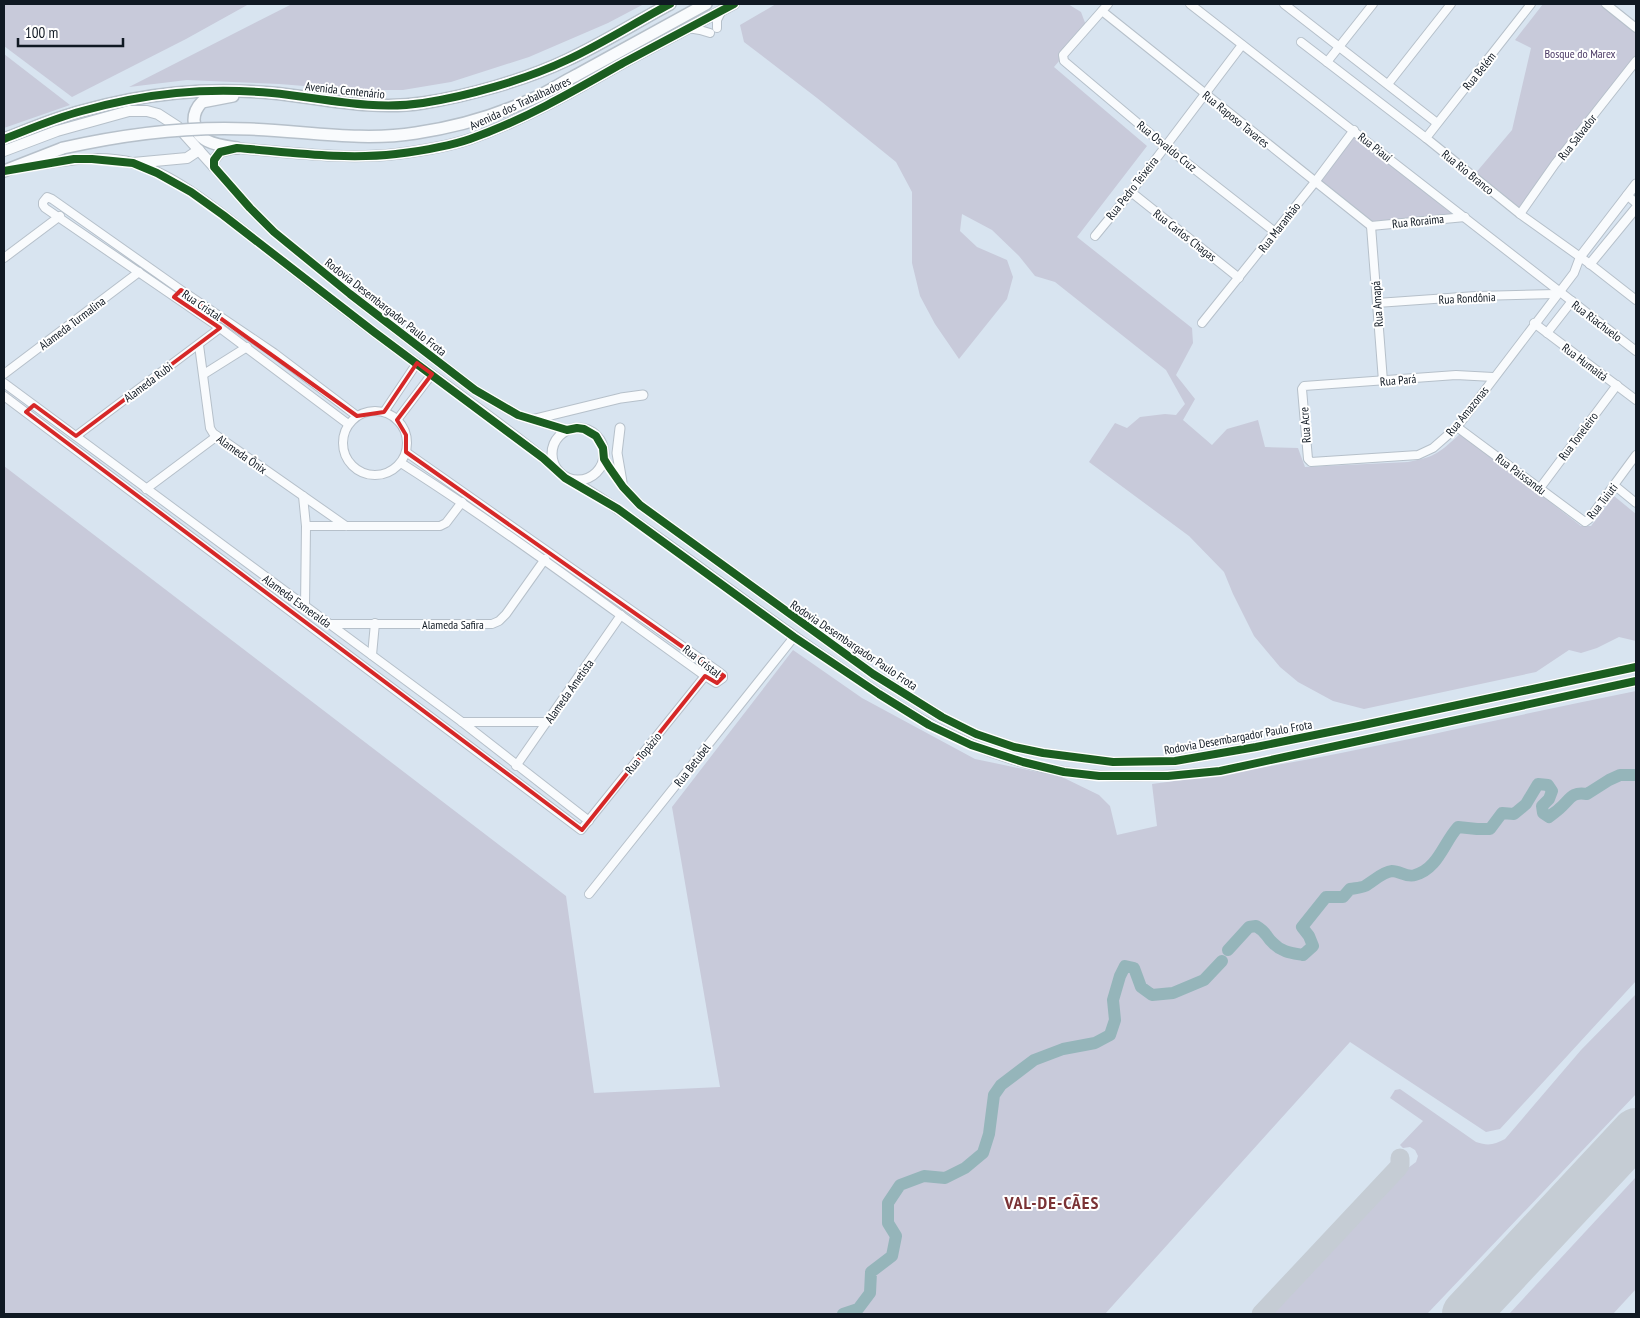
<svg xmlns="http://www.w3.org/2000/svg" width="1640" height="1318" font-family="'PT Sans Narrow',sans-serif">
<style>
.green{fill:#c8cada}
.lines{fill:none;stroke-linecap:round;stroke-linejoin:round}
.river{stroke:#95b5ba;stroke-width:12}
.taxiway{stroke:#c5ccd4;stroke-width:19}
.runway{stroke:#c5ccd4;stroke-width:48}
.minor-casing{stroke:#b6c0ca;stroke-width:10}
.tertiary-casing{stroke:#b6c0ca;stroke-width:11}
.secondary-casing{stroke:#b6c0ca;stroke-width:12}
.primary-casing{stroke:#b6c0ca;stroke-width:14}
.minor{stroke:#f9fbfd;stroke-width:8}
.tertiary{stroke:#f9fbfd;stroke-width:9}
.secondary{stroke:#f9fbfd;stroke-width:10}
.primary{stroke:#f9fbfd;stroke-width:11}
.primary-bridge-casing{stroke:#b6c0ca;stroke-width:14;stroke-linecap:butt}
.primary-bridge{stroke:#f9fbfd;stroke-width:11}
.cycleway-casing{stroke:#fff;stroke-width:11}
.cycleway{stroke:#1b5e20;stroke-width:8}
.marked{fill:none;stroke:#d62828;stroke-width:4;stroke-linejoin:round}
.labels{text-anchor:middle;dominant-baseline:central;stroke-width:4;stroke-linejoin:round;paint-order:stroke}
.park-label{font-size:12px;fill:#4b3964;stroke:#fff}
.street-label{font-size:12px;fill:#101923;stroke:#fff}
.district-label{font-size:18px;font-weight:bold;letter-spacing:1px;fill:#7a3235;stroke:#fff}
</style>
<rect width="100%" height="100%" fill="#d8e4f0"/>
<g class="green">
<path d="M 4,4 L 249,4 L 186,39 L 72,97 L 4,46 Z"/>
<path d="M 292,4 L 644,4 L 608,23 L 529,57 L 451,82 L 403,90 L 354,90 L 279,84 L 187,80 L 129,87 Z"/>
<path d="M 776,4 L 1068,4 L 1081,12 L 1087,28 L 1054,67 L 1147,146 L 1077,237 L 1192,328 L 1193,343 L 1176,375 L 1195,399 L 1183,420 L 1212,445 L 1227,429 L 1258,420 L 1265,447 L 1298,448 L 1305,467 L 1408,462 C 1436,457 1440,452 1461,433 L 1581,526 L 1591,526 L 1614,496 L 1636,514 L 1636,641 L 1619,637 L 1597,648 L 1581,653 L 1569,650 L 1536,672 L 1364,709 L 1333,701 L 1298,682 L 1280,667 L 1254,636 L 1233,594 L 1224,572 L 1189,536 L 1089,462 L 1115,423 L 1127,428 L 1140,417 L 1165,414 L 1176,415 L 1185,404 L 1166,370 L 1055,282 L 1035,276 L 1019,256 L 992,230 L 962,214 L 960,231 L 977,247 L 1007,260 L 1013,277 L 1007,299 L 959,359 L 935,324 L 920,296 L 912,263 L 912,192 L 896,162 L 817,98 L 744,42 L 740,25 Z"/>
<path d="M 1543,4 L 1606,4 L 1636,28 L 1636,62 L 1520,210 L 1474,175 L 1512,130 L 1531,48 L 1515,40 Z"/>
<path d="M 4,54 L 70,105 L 4,128 Z"/>
<path d="M 1354,132 L 1463,217 L 1371,229 L 1314,184 Z"/>
<path d="M 4,466 L 566,896 L 594,1093 L 720,1087 L 672,807 L 793,650 L 862,698 L 975,759 L 1062,777 L 1099,795 L 1110,806 L 1117,835 L 1157,826 L 1152,784 C 1315,764 1475,723 1636,691 L 1636,981 L 1500,1129 L 1486,1132 L 1350,1042 L 1105,1314 L 4,1314 Z"/>
<path d="M 1636,994 L 1636,1094 L 1427,1314 L 1272,1314 L 1408,1168 L 1416,1162 L 1418,1156 L 1415,1150 L 1410,1147 L 1403,1148 L 1400,1145 L 1423,1121 L 1390,1098 L 1395,1090 L 1400,1089 L 1476,1142 C 1488,1146 1494,1145 1505,1139 L 1581,1050 Z"/>
<path d="M 1636,1177 L 1636,1289 L 1613,1314 L 1509,1314 Z"/>
</g>
<g class="lines">
<g class="river">
<path d="M 1228,950 L 1249,927 L 1256,926 C 1268,933 1265,936 1273,943 C 1281,952 1292,953 1303,955 L 1313,946 L 1309,936 L 1302,927 L 1326,897 L 1343,897 L 1350,889 C 1355,888 1361,888 1365,886 C 1374,881 1382,872 1392,871 C 1400,871 1407,878 1415,875 C 1438,869 1444,842 1458,827 L 1477,829 L 1490,829 L 1502,813 L 1514,814 L 1526,804 L 1538,784 L 1548,785 L 1552,791 L 1549,799 L 1542,806 L 1543,813 L 1549,817 C 1552,814 1556,812 1559,809 C 1570,800 1571,791 1587,794 L 1609,780 L 1620,775 L 1636,775"/>
<path d="M 843,1314 L 858,1309 L 870,1293 L 871,1272 L 892,1256 L 896,1236 L 888,1223 L 888,1203 L 900,1185 L 924,1176 L 945,1178 L 965,1168 L 983,1153 L 989,1134 L 994,1095 L 1001,1085 L 1034,1060 L 1063,1049 L 1095,1043 L 1110,1035 L 1115,1020 L 1113,1000 L 1120,976 L 1125,966 L 1134,968 L 1141,987 L 1152,995 L 1173,993 L 1204,980 L 1222,961"/>
</g>
<path class="taxiway" d="M 1261,1314 L 1398,1168 L 1400,1165 L 1400,1158"/>
<path class="runway" d="M 1466,1314 L 1636,1132"/>
<g class="minor-casing">
<g id="minor">
<path d="M 1108,4 L 1063,55 L 1064,61 L 1165,146 L 1275,232"/>
<path d="M 1190,4 L 1636,351"/>
<path d="M 1284,4 L 1437,123"/>
<path d="M 1606,4 L 1636,28"/>
<path d="M 1102,11 L 1371,226"/>
<path d="M 688,28 L 700,30 L 710,33"/>
<path d="M 717,28 L 717,20 L 722,10"/>
<path d="M 1301,42 L 1426,138 L 1520,214 L 1590,264 L 1636,300"/>
<path d="M 1327,62 L 1373,4"/>
<path d="M 1388,84 L 1451,4"/>
<path d="M 1426,138 L 1531,4"/>
<path d="M 1131,192 L 1239,278"/>
<path d="M 1627,195 L 1636,203"/>
<path d="M 1520,214 L 1555,164 L 1636,61"/>
<path d="M 1371,226 L 1383,381"/>
<path d="M 1371,226 L 1465,217"/>
<path d="M 1095,236 L 1131,192 L 1242,45"/>
<path d="M 4,258 L 60,216"/>
<path d="M 1377,303 L 1476,296 L 1556,294"/>
<path d="M 1202,323 L 1315,182 L 1354,130"/>
<path d="M 1534,323 L 1636,400"/>
<path d="M 1547,333 L 1572,301"/>
<path d="M 199,345 L 210,428 L 213,433 L 346,526"/>
<path d="M 4,374 L 139,272"/>
<path d="M 204,374 L 247,347"/>
<path d="M 1493,377 L 1456,375 L 1304,386 L 1302,389 L 1308,459 L 1311,462 L 1418,455 L 1433,448 L 1457,427 L 1574,273 L 1580,257"/>
<path d="M 4,383 L 462,722 L 589,821"/>
<path d="M 4,396 L 581,830 L 705,676"/>
<circle cx="375" cy="443" r="32"/>
<path d="M 384,412 L 417,363"/>
<path d="M 397,420 L 432,374"/>
<path d="M 348,424 L 220,328 L 45,208 L 43,205 L 43,202 L 47,197 L 52,199 L 181,290 L 274,353 L 357,416"/>
<path d="M 1457,427 L 1585,522 L 1589,519 L 1636,455"/>
<path d="M 76,436 L 220,328"/>
<path d="M 401,463 C 505,529 604,604 705,676 L 716,683 L 723,678 L 723,675 L 715,669 L 406,452"/>
<path d="M 1614,485 L 1636,503"/>
<path d="M 1540,488 L 1617,385"/>
<path d="M 146,489 L 217,436"/>
<path d="M 303,496 L 306,526 L 305,607"/>
<path d="M 306,526 L 440,526 L 446,523 L 462,502"/>
<path d="M 329,624 L 492,624 L 499,621 L 506,614 L 545,559"/>
<path d="M 372,655 L 375,623"/>
<path d="M 462,722 L 547,722"/>
<path d="M 516,766 L 621,615"/>
<path d="M 589,894 L 794,637"/>
</g>
</g>
<g class="tertiary-casing">
<g id="tertiary">
<path d="M 214,167 L 250,208 L 274,232 L 350,294 L 475,390 L 518,415 L 567,430"/>
<path d="M 21,168 C 58,162 97,153 134,163 C 177,175 222,214 258,242 C 292,269 327,296 362,323 C 426,372 494,416 555,468"/>
<path d="M 1580,257 L 1636,184"/>
<path d="M 1590,264 L 1636,208"/>
<path d="M 535,419 L 621,398 L 643,395"/>
<circle cx="578" cy="454" r="26"/>
<path d="M 620,428 L 617,453 L 622,482"/>
<path d="M 604,459 L 623,487 L 640,505 L 873,674 L 942,717 L 976,734 L 1014,747 L 1043,753 L 1113,762 L 1175,761 L 1256,747 L 1359,726 L 1636,667"/>
<path d="M 572,480 C 664,536 746,605 835,664 C 909,715 975,757 1066,772 C 1117,780 1169,776 1220,771 L 1636,681"/>
</g>
</g>
<g class="secondary-casing">
<g id="secondary">
<path d="M 4,151 L 57,131 L 129,111 L 147,111 L 158,114 L 178,127 L 214,167"/>
<path d="M 133,163 L 187,158 L 199,150"/>
<path d="M 214,167 L 214,160 L 220,152 L 237,148 C 289,152 343,160 396,154 C 420,151 447,147 470,139 C 524,120 574,91 623,63 C 660,43 697,24 734,4"/>
</g>
</g>
<g class="primary-casing">
<g id="primary">
<path d="M 575,76 L 706,4"/>
<path d="M 233,96 L 202,102 C 197,107 194,112 194,120 C 195,143 218,145 237,148"/>
<path d="M 4,139 C 30,129 55,118 82,111 C 147,93 205,87 272,93 C 322,98 372,111 423,103 C 468,96 525,80 567,60 C 602,44 636,22 670,4"/>
<path d="M 4,171 L 63,148"/>
</g>
</g>
<use href="#minor" class="minor"/>
<use href="#tertiary" class="tertiary"/>
<use href="#secondary" class="secondary"/>
<use href="#primary" class="primary"/>
<g class="primary-bridge-casing">
<path id="primary-bridge" d="M 63,148 C 125,134 186,126 250,129 C 306,131 361,142 416,133 C 456,127 495,116 532,99 C 547,93 561,83 575,76"/>
</g>
<use href="#primary-bridge" class="primary-bridge"/>
<g class="cycleway-casing">
<g id="cycleway">
<path d="M 734,4 C 697,24 660,43 623,63 C 574,91 524,120 470,139 C 447,147 420,151 396,154 C 343,160 289,152 237,148 L 220,152 L 214,160 L 214,167 L 250,208 L 274,232 L 350,294 L 475,390 L 518,415 L 567,430 L 577,428 L 584,429 L 596,436 L 603,448 L 604,459 L 609,467 L 623,487 L 640,505 L 873,674 L 942,717 L 976,734 L 1014,747 L 1043,753 L 1113,762 L 1175,761 L 1256,747 L 1359,726 L 1636,667"/>
<path d="M 4,139 C 30,129 55,118 82,111 C 147,93 205,87 272,93 C 322,98 372,111 423,103 C 468,96 525,80 567,60 C 602,44 636,22 670,4"/>
<path d="M 4,171 L 74,159 L 92,159 L 133,163 L 157,173 L 191,192 L 223,215 L 374,332 L 543,458 L 565,478 L 618,509 L 794,637 L 879,694 L 929,725 L 971,745 L 1023,762 L 1064,772 L 1099,776 L 1168,776 L 1220,771 L 1636,681"/>
</g>
</g>
<use href="#cycleway" class="cycleway"/>
</g>
<path class="marked" d="M 181,290 L 357,416 L 384,412 L 417,363 L 432,374 L 397,420 L 406,435 L 406,452 L 724,676 L 717,683 L 705,676 L 582,830 L 26,412 L 34,405 L 76,436 L 220,328 L 174,297 Z"/>
<g class="labels">
<g class="park-label">
<text x="1580" y="53">Bosque do Marex</text>
</g>
<g class="street-label">
<text transform="translate(1479 71) rotate(-51)">Rua Belém</text>
<text transform="translate(345 90) rotate(6)">Avenida Centenário</text>
<text transform="translate(520 103) rotate(-25)">Avenida dos Trabalhadores</text>
<text transform="translate(1236 119) rotate(39)">Rua Raposo Tavares</text>
<text transform="translate(1577 137) rotate(-52)">Rua Salvador</text>
<text transform="translate(1167 146) rotate(39)">Rua Osvaldo Cruz</text>
<text transform="translate(1375 147) rotate(38)">Rua Piauí</text>
<text transform="translate(1468 172) rotate(39)">Rua Rio Branco</text>
<text transform="translate(1132 188) rotate(-52)">Rua Pedro Teixeira</text>
<text transform="translate(1418 221) rotate(-6)">Rua Roraima</text>
<text transform="translate(1279 227) rotate(-52)">Rua Maranhão</text>
<text transform="translate(1185 235) rotate(38)">Rua Carlos Chagas</text>
<text transform="translate(1467 298) rotate(-3)">Rua Rondônia</text>
<text transform="translate(1377 304) rotate(-94)">Rua Amapá</text>
<text transform="translate(202 305) rotate(34)">Rua Cristal</text>
<text transform="translate(386 307) rotate(38)">Rodovia Desembargador Paulo Frota</text>
<text transform="translate(1597 321) rotate(37)">Rua Riachuelo</text>
<text transform="translate(72 323) rotate(-37)">Alameda Turmalina</text>
<text transform="translate(1585 362) rotate(37)">Rua Humaitá</text>
<text transform="translate(1398 380) rotate(-5)">Rua Pará</text>
<text transform="translate(148 382) rotate(-37)">Alameda Rubi</text>
<text transform="translate(1467 411) rotate(-51)">Rua Amazonas</text>
<text transform="translate(1305 425) rotate(-94)">Rua Acre</text>
<text transform="translate(1578 436) rotate(-53)">Rua Toneleiro</text>
<text transform="translate(242 454) rotate(35)">Alameda Ônix</text>
<text transform="translate(1521 474) rotate(37)">Rua Paissandu</text>
<text transform="translate(1602 501) rotate(-52)">Rua Tuiuti</text>
<text transform="translate(297 601) rotate(36)">Alameda Esmeralda</text>
<text x="453" y="624">Alameda Safira</text>
<text transform="translate(854 645) rotate(34)">Rodovia Desembargador Paulo Frota</text>
<text transform="translate(702 661) rotate(38)">Rua Cristal</text>
<text transform="translate(569 691) rotate(-55)">Alameda Ametista</text>
<text transform="translate(1238 737) rotate(-10)">Rodovia Desembargador Paulo Frota</text>
<text transform="translate(643 753) rotate(-51)">Rua Topázio</text>
<text transform="translate(692 765) rotate(-52)">Rua Betubel</text>
</g>
<g class="district-label">
<text x="1052" y="1202">VAL-DE-CÃES</text>
</g>
</g>
<rect width="1640" height="1318" fill="none" stroke="#101923" stroke-width="10"/>
<path d="M18 38v8h105v-8" fill="none" stroke="#101923" stroke-width="2.5"/>
<text x="25" y="38" font-size="15" fill="#101923" stroke="#ffffff" stroke-width="4" paint-order="stroke">100 m</text>
</svg>
